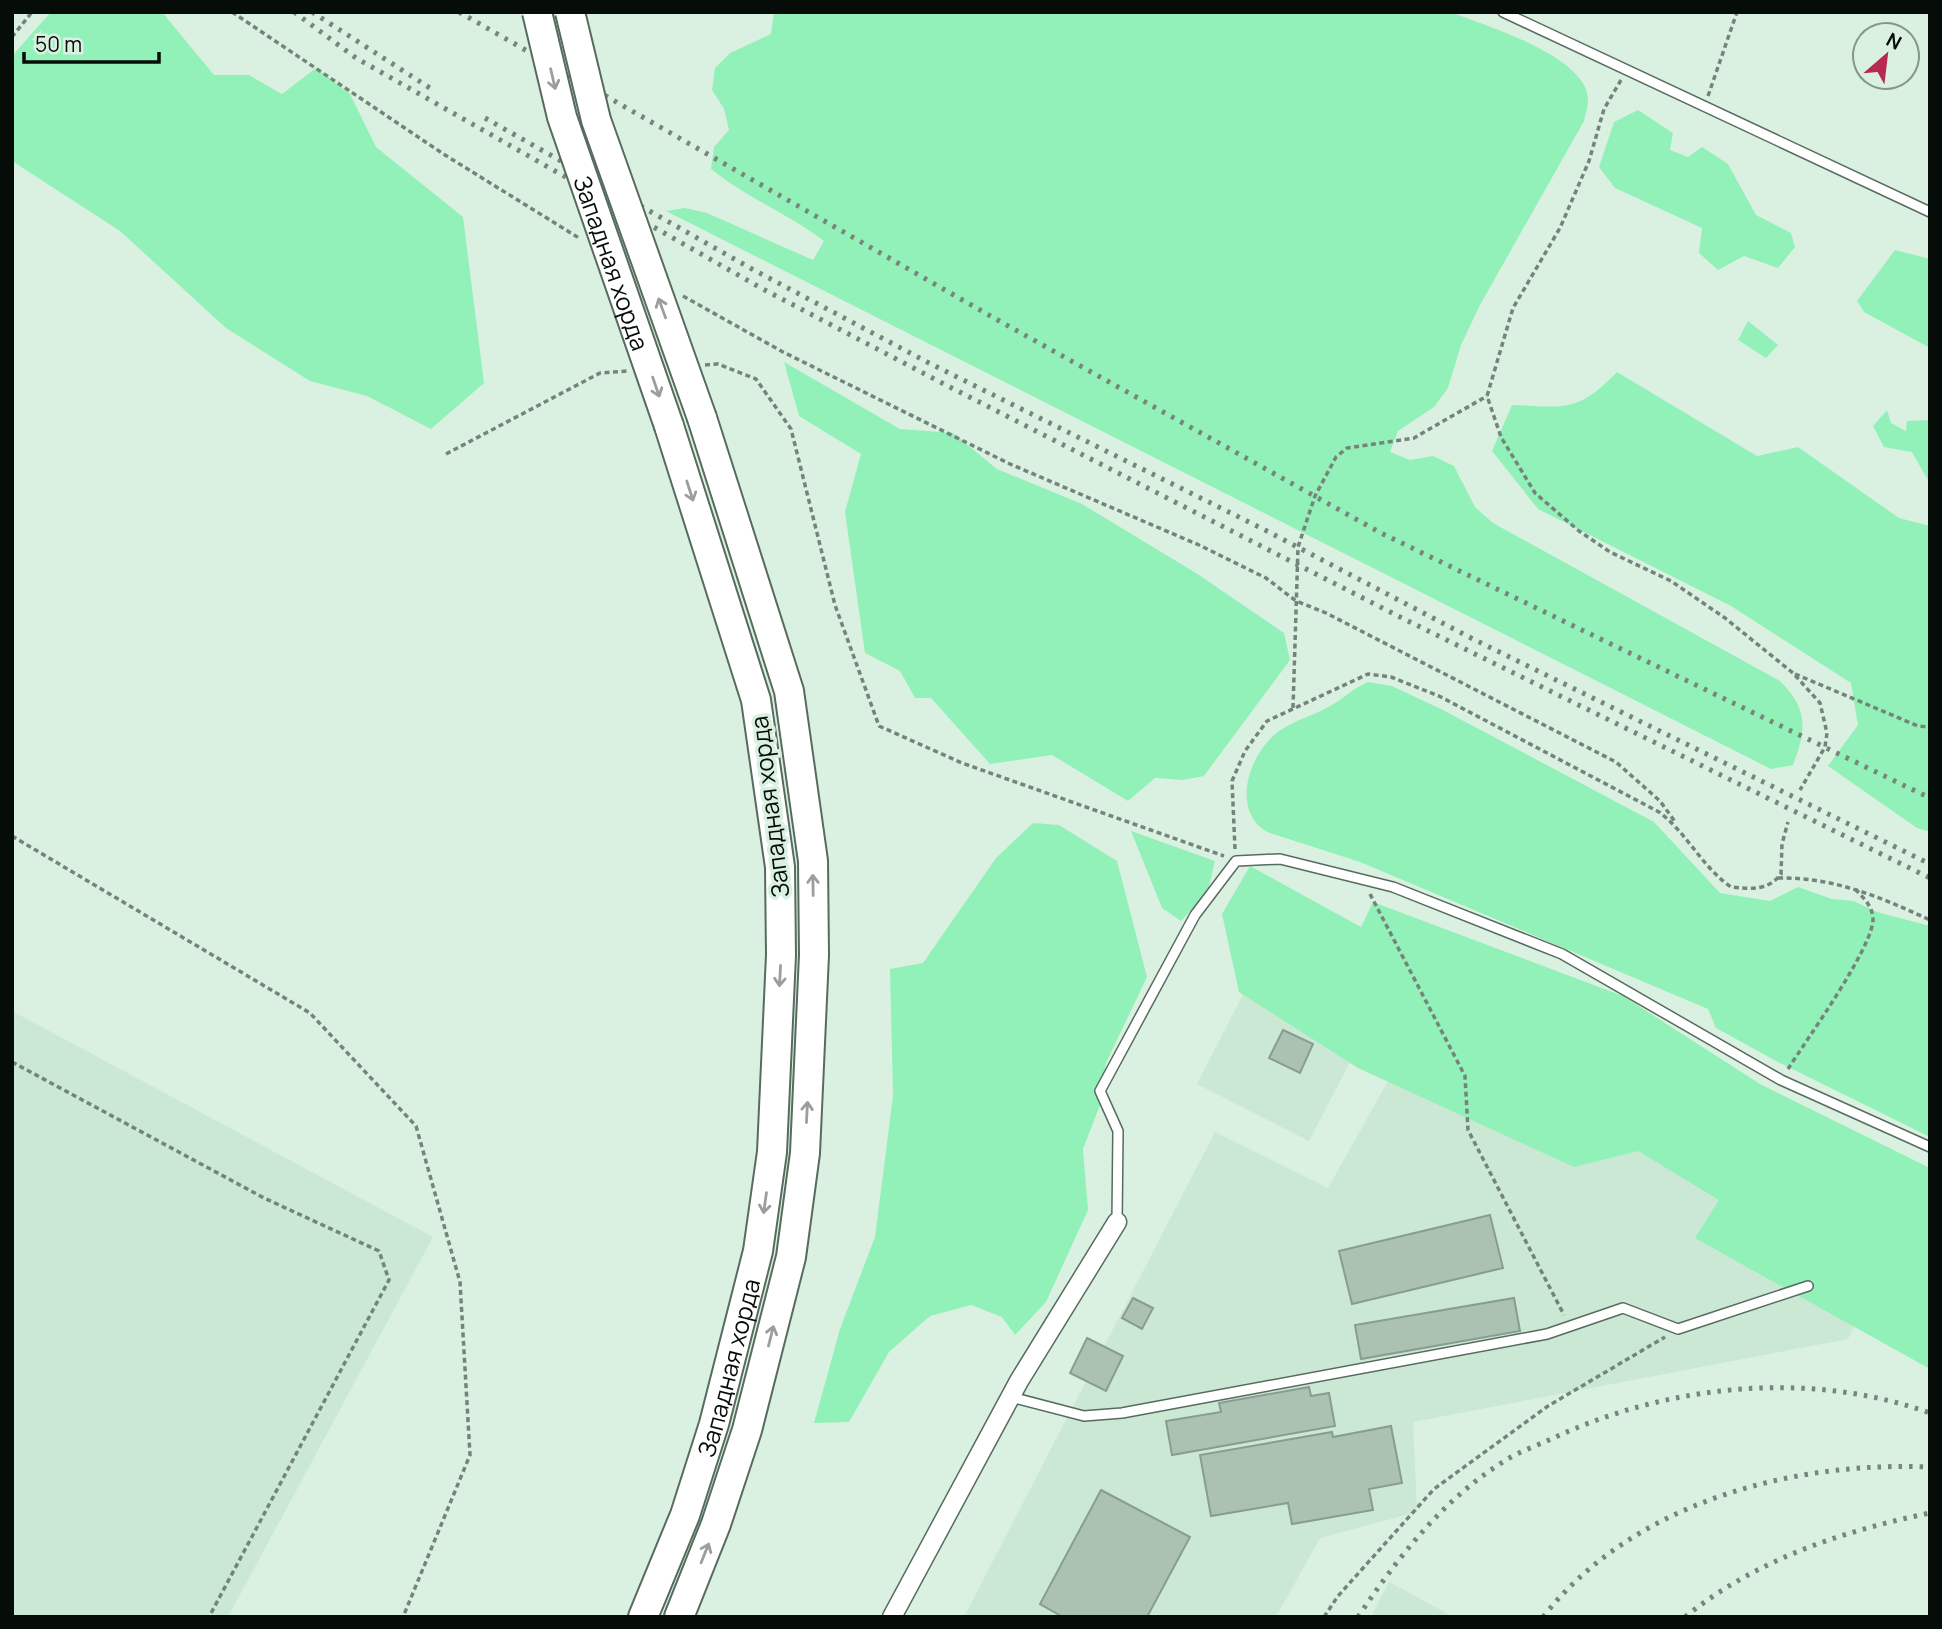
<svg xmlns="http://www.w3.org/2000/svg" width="1942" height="1629" font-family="Manrope,sans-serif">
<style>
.built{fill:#cae8d4}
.green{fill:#92f1b8}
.building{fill:#abc1b2;stroke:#889d8f;stroke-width:2}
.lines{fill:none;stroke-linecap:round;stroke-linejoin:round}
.service-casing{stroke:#576b5e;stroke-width:12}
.minor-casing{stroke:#576b5e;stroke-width:21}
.trunk-casing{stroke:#576b5e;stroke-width:32}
.path{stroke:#75847a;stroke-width:3.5;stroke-dasharray:5 3.5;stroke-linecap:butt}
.service{stroke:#fff;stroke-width:9}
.minor{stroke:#fff;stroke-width:18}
.trunk{stroke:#fff;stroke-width:28}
.rail{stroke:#77867c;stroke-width:5;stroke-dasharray:3.5 7;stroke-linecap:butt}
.trunk-bridge-casing{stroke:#576b5e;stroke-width:32;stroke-linecap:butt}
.trunk-bridge{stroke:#fff;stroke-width:28}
.oneway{stroke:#9b9e9d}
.labels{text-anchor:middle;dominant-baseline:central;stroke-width:7;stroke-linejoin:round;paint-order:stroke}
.street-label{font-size:24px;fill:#060d09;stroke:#daf1e2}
</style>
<rect width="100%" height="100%" fill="#daf1e2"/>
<g class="built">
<path d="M 1252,977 L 1364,1035 L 1309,1141 L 1197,1084 Z"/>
<path d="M 1437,994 L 1876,1280 L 1848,1339 L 1413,1422 L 1417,1512 L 1320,1538 L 1276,1617 L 964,1617 L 1215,1132 L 1328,1188 Z"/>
<path d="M 12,1011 L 433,1237 L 228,1617 L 12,1617 Z"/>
<path d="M 1389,1582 L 1454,1617 L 1371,1617 Z"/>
</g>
<g class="green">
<path d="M 51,12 L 162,12 L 214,75 L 249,75 L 282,94 L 316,68 L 350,94 L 376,147 L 463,217 L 484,383 L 431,429 L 367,396 L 310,381 L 226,328 L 120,231 L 12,161 L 12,56 Z"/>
<path d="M 774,12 L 1450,12 C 1484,25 1588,56 1588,100 C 1588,107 1585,115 1584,121 L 1480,305 L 1461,345 L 1448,388 L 1434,407 L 1398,431 L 1390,452 L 1410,460 L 1433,456 L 1454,466 L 1475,507 L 1493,523 L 1780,681 C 1808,709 1807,729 1793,765 L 1771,769 L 666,211 L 685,208 L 707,213 L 813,260 L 824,241 C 789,214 745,197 711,169 L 714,147 L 729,130 L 724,109 L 712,90 L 715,68 L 730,53 L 771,34 Z"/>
<path d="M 1638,110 L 1673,133 L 1670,150 L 1688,157 L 1702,147 L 1728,164 L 1756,215 L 1791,233 L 1795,247 L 1778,268 L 1744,256 L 1718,270 L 1699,253 L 1702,228 L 1615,188 L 1599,167 L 1614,122 Z"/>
<path d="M 1895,250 L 1930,259 L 1930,348 L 1864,312 L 1857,301 Z"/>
<path d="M 1748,321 L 1778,345 L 1766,358 L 1738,340 Z"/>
<path d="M 784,362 L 900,429 L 953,433 L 997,469 L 1082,504 L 1196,573 L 1284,633 L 1290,660 L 1204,776 L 1183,780 L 1155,778 L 1128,801 L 1052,755 L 990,764 L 931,698 L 915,698 L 900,671 L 865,653 L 845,512 L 861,454 L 799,416 Z"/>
<path d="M 1617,372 L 1757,456 L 1798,447 L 1899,518 L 1930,526 L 1930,832 L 1917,828 L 1828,766 L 1858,725 L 1851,683 L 1731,606 L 1538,509 L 1492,451 L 1512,405 C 1566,407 1577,413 1617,372 Z"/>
<path d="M 1887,410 L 1891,423 L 1906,431 L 1907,421 L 1930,420 L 1930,484 L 1912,452 L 1884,447 L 1873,426 Z"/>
<path d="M 1368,682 L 1392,686 L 1443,710 L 1654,822 L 1720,893 L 1770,901 L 1798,887 L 1832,899 L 1854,901 L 1877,912 L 1930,926 L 1930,1137 L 1778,1062 L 1716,1028 L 1708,1009 L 1360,862 L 1267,832 C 1230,810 1249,753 1279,731 C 1295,720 1315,715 1332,705 C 1345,697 1354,688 1368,682 Z"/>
<path d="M 1033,823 L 1059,825 L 1117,861 L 1147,977 L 1106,1063 L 1100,1105 L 1083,1149 L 1088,1210 L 1046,1302 L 1015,1335 L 1002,1317 L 971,1305 L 930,1316 L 889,1352 L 849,1422 L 814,1423 L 840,1329 L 875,1237 L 893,1096 L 890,969 L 923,963 L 996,858 Z"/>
<path d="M 1131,831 L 1215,861 L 1208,891 L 1181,921 L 1162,908 Z"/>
<path d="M 1250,866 L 1361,927 L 1373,902 L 1623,996 L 1760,1084 L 1930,1168 L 1930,1369 L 1695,1238 L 1719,1200 L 1638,1151 L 1574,1167 L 1358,1068 L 1239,992 L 1222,914 Z"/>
</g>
<g class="building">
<path d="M 1283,1030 L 1313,1044 L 1300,1073 L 1269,1058 Z"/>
<path d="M 1490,1215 L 1503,1268 L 1352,1304 L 1339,1251 Z"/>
<path d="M 1133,1298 L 1153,1308 L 1142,1329 L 1122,1318 Z"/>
<path d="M 1514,1298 L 1520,1331 L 1361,1359 L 1355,1325 Z"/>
<path d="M 1087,1338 L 1123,1356 L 1106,1391 L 1070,1373 Z"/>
<path d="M 1309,1387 L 1311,1396 L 1329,1393 L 1335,1426 L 1172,1455 L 1166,1421 L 1221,1412 L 1219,1403 Z"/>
<path d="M 1391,1426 L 1402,1483 L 1369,1489 L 1373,1510 L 1292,1524 L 1288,1503 L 1211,1516 L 1200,1455 L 1332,1432 L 1333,1437 Z"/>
<path d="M 1101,1490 L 1190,1537 L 1147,1617 L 1063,1617 L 1040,1604 Z"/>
</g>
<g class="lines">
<g class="service-casing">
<g id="service">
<path d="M 1503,12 L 1930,212"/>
<path d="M 1117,1222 L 1118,1131 L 1100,1091 L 1195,915 L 1236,861 L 1280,859 L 1393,887 L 1562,954 L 1781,1080 L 1930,1147"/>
<path d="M 1011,1397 L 1084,1416 L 1122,1413 L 1547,1334 L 1623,1308 L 1678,1329 L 1808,1286"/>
</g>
</g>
<g class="minor-casing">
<path id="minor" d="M 892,1617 L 1019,1381 L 1117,1222"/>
</g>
<g class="trunk-casing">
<g id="trunk">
<path id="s1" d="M 643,1617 L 685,1515 L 714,1424 L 758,1251 L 772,1152 L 781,955 L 780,867 L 756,700 L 669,426"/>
<path d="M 679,1617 L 716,1524 L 747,1430 L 791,1257 L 805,1153 L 814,955 L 813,861 L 789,691 L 702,418"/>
</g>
</g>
<g class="path">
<path d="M 232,12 L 445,155 L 579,238"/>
<path d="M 12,37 L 32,12"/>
<path d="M 1621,80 L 1604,109 L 1589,161 L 1560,228 L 1513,308 L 1487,396 L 1501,437 L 1535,493 L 1579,531 L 1610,552 L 1671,581 L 1725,618 L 1793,673 L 1820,703 L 1827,733 L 1825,747 L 1800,790"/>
<path d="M 1708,96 L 1737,12"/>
<path d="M 683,296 L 783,352 L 860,390 L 1010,464 L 1199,545 L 1266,578 L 1296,601 L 1326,613 L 1616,762 L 1660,801 L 1676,823"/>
<path d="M 705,365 L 718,364 L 756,379 L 791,429 L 835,605 L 879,726 L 962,763 L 1224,856"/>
<path d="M 446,454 L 600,373 L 628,371"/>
<path d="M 1795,674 L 1918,726 L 1930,727"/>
<path d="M 1293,708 L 1298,547 L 1315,496 L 1336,457 L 1347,448 L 1414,438 L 1487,396"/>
<path d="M 12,836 L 310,1013 L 416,1126 L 460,1282 L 470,1455 L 403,1617"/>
<path d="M 1235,849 L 1232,781 L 1245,751 L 1267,721 L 1368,674 L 1391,677 L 1439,696 L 1659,812 C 1687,833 1702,867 1731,887 C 1750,889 1768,891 1781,874 L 1782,844 L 1788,822"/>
<path d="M 1778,878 C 1834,877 1880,897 1930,920"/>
<path d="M 1370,894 L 1465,1076 L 1468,1130 L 1564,1315"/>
<path d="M 12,1062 L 264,1198 L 379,1251 L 389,1280 L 209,1617"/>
<path d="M 1788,1069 C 1805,1042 1875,945 1873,918 C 1872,905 1862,896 1853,887"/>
<path d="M 1324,1617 L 1338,1596 L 1434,1489 L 1548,1406 L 1665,1337"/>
</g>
<use href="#service" class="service"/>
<use href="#minor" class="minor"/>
<use href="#trunk" class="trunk"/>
<g class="rail">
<path d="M 294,12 L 356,58 L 761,288 L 942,383 L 1404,619 L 1930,878"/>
<path d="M 312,12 L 433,90"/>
<path d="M 459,12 L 994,318 L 1381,533 L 1930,798"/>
<path d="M 485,118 L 752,269 L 929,363 L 1265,530 L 1473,639 L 1930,864"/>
<path d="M 1358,1617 C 1398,1557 1444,1498 1506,1460 C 1519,1452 1535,1446 1549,1440 C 1665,1385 1807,1369 1930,1413"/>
<path d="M 1543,1617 C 1632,1503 1791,1461 1930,1467"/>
<path d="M 1685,1617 C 1755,1560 1842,1531 1930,1513"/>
</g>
<g class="trunk-bridge-casing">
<g id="trunk-bridge">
<path id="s2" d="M 537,12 L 562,117 L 669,426"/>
<path d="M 570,12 L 596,120 L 702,418"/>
</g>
</g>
<use href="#trunk-bridge" class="trunk-bridge"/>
</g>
<defs><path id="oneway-shaft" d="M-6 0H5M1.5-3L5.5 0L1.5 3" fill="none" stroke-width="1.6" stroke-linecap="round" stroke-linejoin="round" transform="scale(1.75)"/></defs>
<g class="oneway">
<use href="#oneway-shaft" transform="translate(553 79) rotate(77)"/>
<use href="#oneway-shaft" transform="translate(662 308) rotate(-110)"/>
<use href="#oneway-shaft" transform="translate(656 387) rotate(71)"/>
<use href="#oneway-shaft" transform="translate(690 491) rotate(72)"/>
<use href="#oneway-shaft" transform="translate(813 885) rotate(-91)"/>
<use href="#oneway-shaft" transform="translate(780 976) rotate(93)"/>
<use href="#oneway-shaft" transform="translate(807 1112) rotate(-87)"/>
<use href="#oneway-shaft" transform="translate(765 1203) rotate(98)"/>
<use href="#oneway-shaft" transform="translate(771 1336) rotate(-76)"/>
<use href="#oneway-shaft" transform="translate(705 1553) rotate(-68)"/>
</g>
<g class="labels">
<g class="street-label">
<text stroke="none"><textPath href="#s2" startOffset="262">Западная хорда</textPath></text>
<text transform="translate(769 807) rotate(-97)">Западная хорда</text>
<text stroke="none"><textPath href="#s1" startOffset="264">Западная хорда</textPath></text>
</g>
</g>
<rect width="1942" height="1629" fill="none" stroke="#060d09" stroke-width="28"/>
<g transform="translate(1886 56) rotate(28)"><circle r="33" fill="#daf1e2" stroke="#85968b" stroke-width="2"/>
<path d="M0-5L12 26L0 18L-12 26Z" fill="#b82850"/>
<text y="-10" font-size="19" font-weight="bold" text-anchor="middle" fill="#060d09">N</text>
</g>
<path d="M24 52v10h135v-10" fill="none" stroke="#060d09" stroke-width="3.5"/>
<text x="35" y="52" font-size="21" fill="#060d09" stroke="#daf1e2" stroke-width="5" paint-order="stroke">50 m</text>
</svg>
